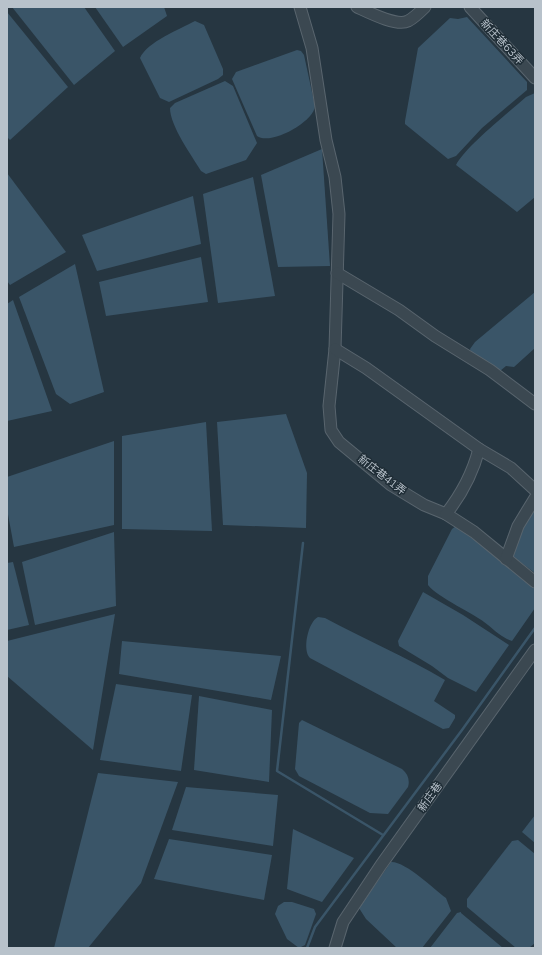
<svg xmlns="http://www.w3.org/2000/svg" width="542" height="955" font-family="'Nunito Sans','Noto Sans TC',sans-serif">
<style>
.water{fill:#3a5568}
.lines{fill:none;stroke-linecap:round;stroke-linejoin:round}
.stream{stroke:#3a5568;stroke-width:2.5}
.minor-casing{stroke:#59656e;stroke-width:13}
.minor{stroke:#3b4851;stroke-width:11}
.labels{text-anchor:middle;dominant-baseline:central;stroke-width:3;stroke-linejoin:round;paint-order:stroke}
.street-label{font-size:11px;fill:#b8c2cb;stroke:#1f2d36}
</style>
<rect width="100%" height="100%" fill="#263641"/>
<g class="water">
<path d="M 12,7 L 84,7 L 115,51 L 74,85 Z"/>
<path d="M 95,7 L 164,7 L 167,16 L 123,47 Z"/>
<path d="M 7,12 L 68,87 L 10,140 L 7,137 Z"/>
<path d="M 467,17 L 527,82 L 527,90 L 482,128 L 456,156 L 448,159 L 405,124 L 405,121 L 418,48 L 450,18 L 458,19 Z"/>
<path d="M 195,21 L 204,25 L 223,69 L 223,75 L 218,79 L 169,102 L 160,98 L 140,58 C 147,42 180,29 195,21 Z"/>
<path d="M 297,50 L 301,51 L 304,55 L 315,106 C 314,122 270,146 257,136 L 232,79 L 236,72 Z"/>
<path d="M 225,81 L 233,86 L 257,143 L 246,160 L 206,174 L 201,171 C 192,156 170,126 170,108 L 175,103 Z"/>
<path d="M 535,93 L 535,197 L 517,212 L 456,165 C 465,147 509,112 526,97 Z"/>
<path d="M 322,149 L 330,266 L 278,267 L 261,175 Z"/>
<path d="M 7,173 L 66,252 L 10,285 L 7,281 Z"/>
<path d="M 253,177 L 275,296 L 218,303 L 203,194 Z"/>
<path d="M 193,196 L 201,244 L 97,271 L 82,235 Z"/>
<path d="M 201,257 L 208,302 L 106,316 L 99,282 Z"/>
<path d="M 75,264 L 104,392 L 70,404 L 56,394 L 19,297 Z"/>
<path d="M 535,292 L 535,348 L 514,367 L 506,366 L 500,371 L 471,353 L 470,349 L 475,342 Z"/>
<path d="M 13,300 L 52,411 L 7,421 L 7,304 Z"/>
<path d="M 286,414 L 307,473 L 306,528 L 223,525 L 217,422 Z"/>
<path d="M 206,422 L 212,531 L 122,529 L 122,436 Z"/>
<path d="M 114,441 L 114,525 L 14,547 L 7,509 L 7,477 Z"/>
<path d="M 535,502 L 535,573 L 512,556 L 514,546 Z"/>
<path d="M 456,526 L 535,585 L 535,608 L 512,641 C 503,638 495,631 488,625 C 474,613 438,598 428,585 L 428,576 L 452,529 Z"/>
<path d="M 114,532 L 116,606 L 35,625 L 22,562 Z"/>
<path d="M 13,562 L 29,625 L 7,630 L 7,563 Z"/>
<path d="M 423,592 L 463,615 L 509,645 L 476,692 L 448,678 L 432,666 L 399,646 L 398,641 Z"/>
<path d="M 115,614 L 93,750 L 7,676 L 7,641 Z"/>
<path d="M 318,617 L 325,618 C 364,639 406,657 445,680 L 434,701 L 455,715 L 455,718 L 449,728 L 443,729 L 310,658 C 302,650 308,622 318,617 Z"/>
<path d="M 122,641 L 281,656 L 271,700 L 119,674 Z"/>
<path d="M 116,684 L 192,695 L 181,771 L 100,760 Z"/>
<path d="M 199,696 L 272,710 L 269,782 L 194,770 Z"/>
<path d="M 302,720 L 402,769 C 408,774 410,780 408,787 L 388,814 L 370,813 L 299,776 L 295,769 L 299,723 Z"/>
<path d="M 98,773 L 178,782 L 141,883 L 88,948 L 54,948 Z"/>
<path d="M 186,787 L 278,795 L 273,846 L 172,830 Z"/>
<path d="M 535,815 L 535,843 L 522,832 Z"/>
<path d="M 293,829 L 354,858 L 322,902 L 287,889 Z"/>
<path d="M 169,839 L 272,855 L 264,900 L 154,879 Z"/>
<path d="M 518,840 L 535,854 L 535,943 L 529,948 L 516,948 L 467,907 L 467,899 L 512,841 Z"/>
<path d="M 391,862 C 405,861 434,889 446,898 L 451,911 L 422,948 L 397,948 L 366,919 L 359,908 Z"/>
<path d="M 284,902 L 292,902 L 314,909 L 316,914 L 305,945 L 299,948 L 287,939 L 275,914 L 278,906 Z"/>
<path d="M 461,912 L 461,913 L 503,948 L 430,948 L 457,913 Z"/>
</g>
<g class="lines">
<g class="stream">
<path d="M 303,543 L 277,771 L 383,835"/>
<path d="M 307,948 L 315,927 L 462,730 L 535,628"/>
</g>
<g class="minor-casing">
<g id="minor">
<path d="M 300,7 L 312,48 L 326,140 L 335,177 L 339,214 L 335,349 L 329,406 L 331,430 L 339,442 L 391,485 L 424,505 L 446,514 C 461,495 473,472 479,449"/>
<path d="M 357,7 C 368,12 397,27 408,21 C 414,18 420,12 425,7"/>
<path d="M 470,7 L 535,78"/>
<path d="M 337,273 L 399,310 L 435,336 L 490,370 L 535,404"/>
<path d="M 335,349 L 366,368 L 479,449 L 511,468 L 535,490"/>
<path d="M 446,514 L 474,532 L 535,582"/>
<path d="M 506,559 L 518,526 L 535,498"/>
<path d="M 335,948 L 343,922 L 381,865 L 535,650"/>
</g>
</g>
<use href="#minor" class="minor"/>
</g>
<g class="labels">
<g class="street-label">
<text transform="translate(502 42) rotate(47)">新庄巷63弄</text>
<text transform="translate(382 475) rotate(38)">新庄巷41弄</text>
<text transform="translate(430 797) rotate(-54)">新庄巷</text>
</g>
</g>
<rect width="542" height="955" fill="none" stroke="#b8c2cb" stroke-width="16"/>
</svg>
